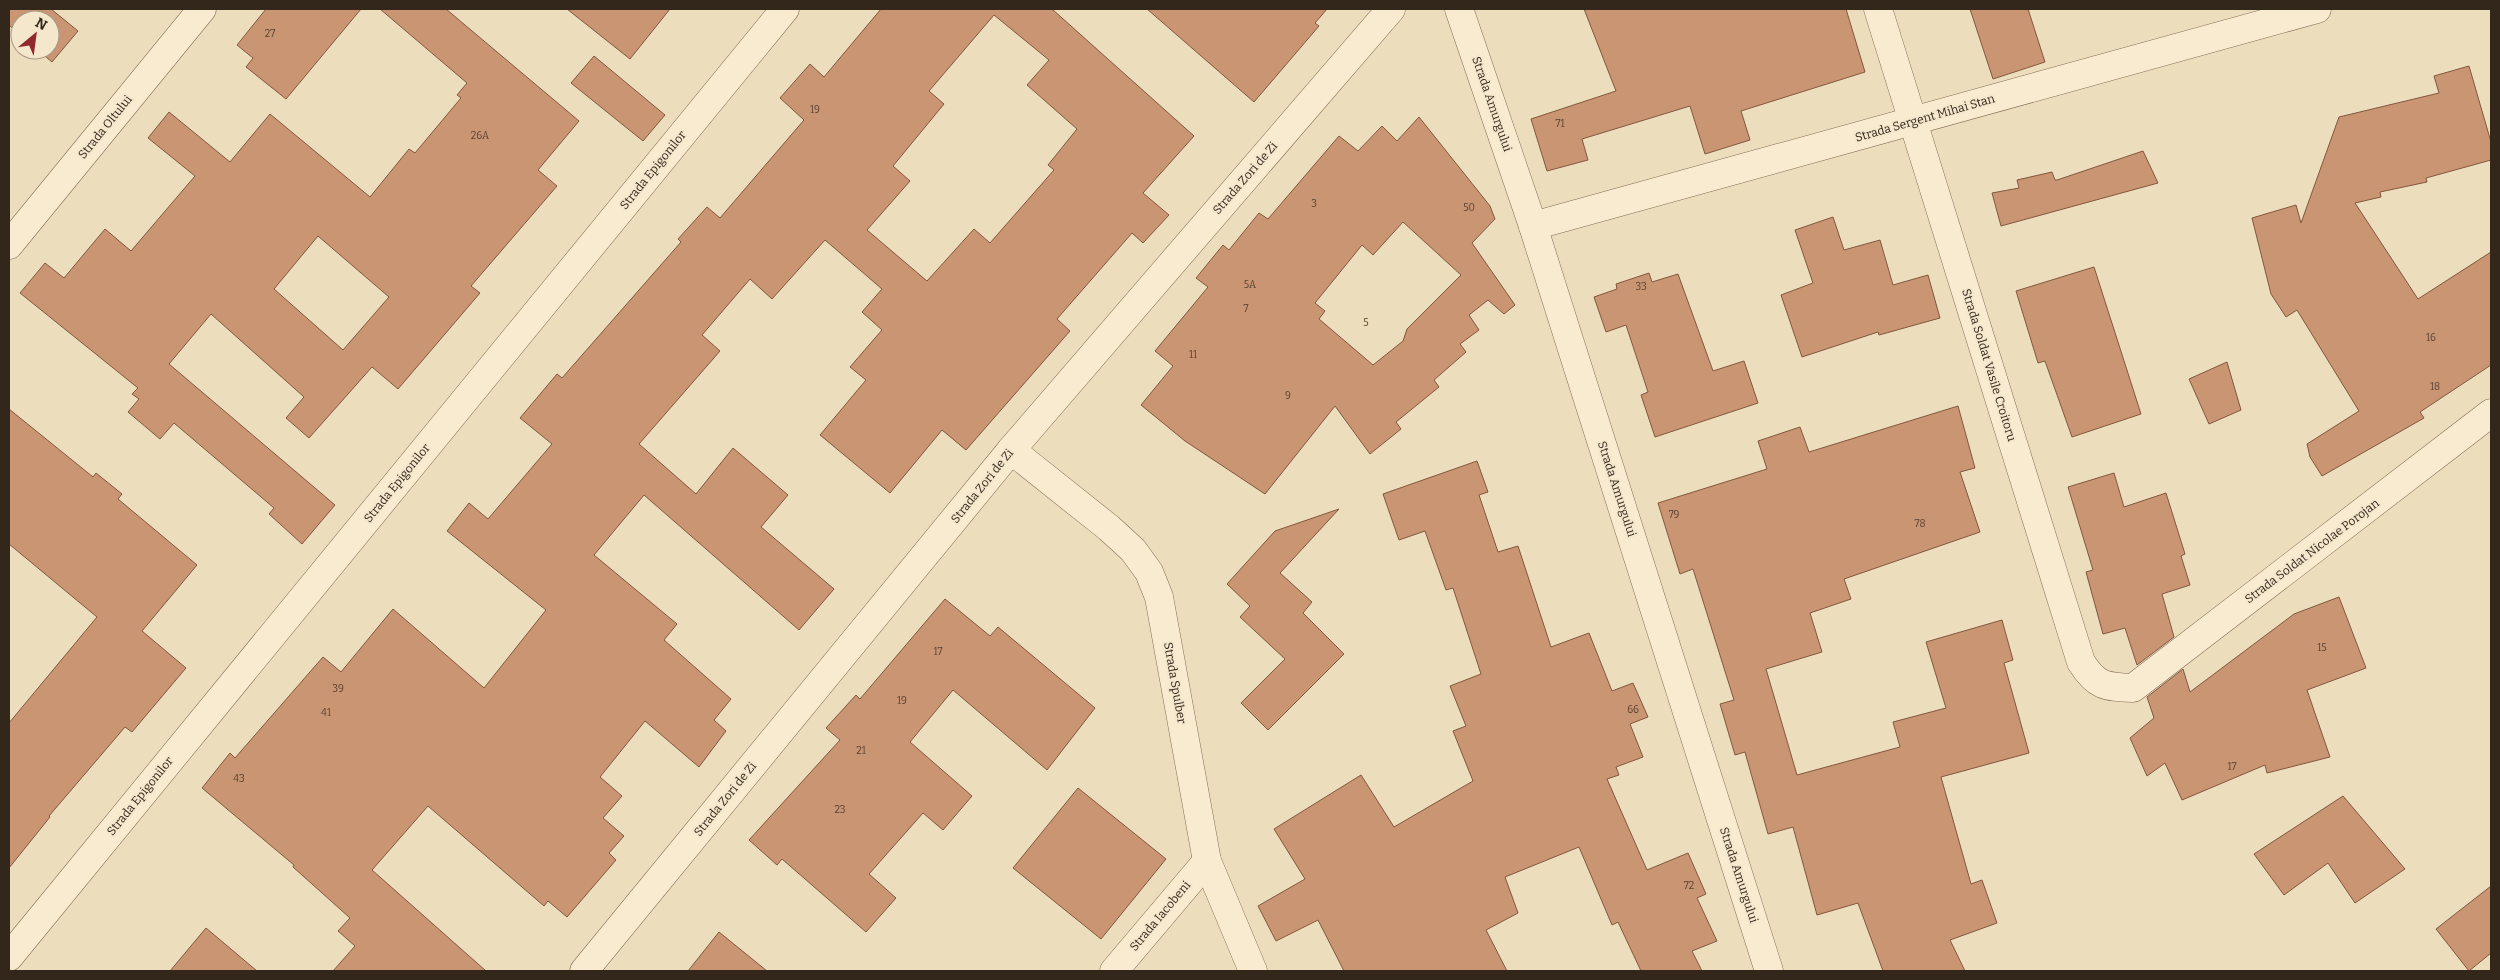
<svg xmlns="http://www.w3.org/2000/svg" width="2500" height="980" font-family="Bitter,serif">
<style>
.building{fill:#ca9573;stroke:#82573d;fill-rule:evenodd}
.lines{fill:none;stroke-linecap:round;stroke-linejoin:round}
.minor-casing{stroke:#836d56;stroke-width:29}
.tertiary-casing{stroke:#836d56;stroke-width:29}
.minor{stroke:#f8ebcf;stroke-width:28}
.tertiary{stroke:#f8ebcf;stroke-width:28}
.labels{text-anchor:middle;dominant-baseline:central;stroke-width:4;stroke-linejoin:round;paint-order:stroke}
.number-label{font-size:10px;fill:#594231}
.street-label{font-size:12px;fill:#33261b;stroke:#f4e7cc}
</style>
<rect width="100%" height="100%" fill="#ecddbd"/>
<g class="building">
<path d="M 9,9 L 51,9 L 78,31 L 52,62 L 38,50 L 50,50 L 50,20 L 20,20 L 20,35 L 9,25 Z"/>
<path d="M 266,9 L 361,9 L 286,99 L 246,67 L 253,58 L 237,45 Z"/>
<path d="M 380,9 L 446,9 L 579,121 L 538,170 L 557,186 L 471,286 L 480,293 L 398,389 L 372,367 L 309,438 L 286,418 L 304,397 L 211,314 L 169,364 L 335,505 L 302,544 L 269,514 L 274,508 L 174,423 L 160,439 L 128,412 L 139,399 L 132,394 L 138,388 L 20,293 L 45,263 L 64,278 L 105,229 L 131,251 L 195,176 L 148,138 L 169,112 L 230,162 L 270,114 L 370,197 L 409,149 L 415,153 L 461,98 L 457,95 L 467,83 ZM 318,236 L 389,297 L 343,350 L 274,289 Z"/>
<path d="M 567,9 L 670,9 L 630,59 Z"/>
<path d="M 881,9 L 1052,9 L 1194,136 L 1143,193 L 1169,215 L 1143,243 L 1132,233 L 1057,319 L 1070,331 L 966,450 L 942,430 L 890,493 L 820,435 L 866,380 L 850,367 L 882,330 L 862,312 L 882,289 L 825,240 L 772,299 L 750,279 L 702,335 L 720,351 L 639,444 L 696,494 L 733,448 L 788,495 L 761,527 L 834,589 L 799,630 L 644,495 L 594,555 L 677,624 L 664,640 L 731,699 L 714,720 L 726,731 L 699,767 L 645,721 L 600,777 L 622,796 L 603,818 L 624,836 L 609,853 L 616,860 L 567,917 L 548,901 L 544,906 L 428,806 L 372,870 L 486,971 L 333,971 L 355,946 L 338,931 L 350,918 L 293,867 L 294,865 L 202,788 L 230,753 L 235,758 L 323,657 L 341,672 L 393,609 L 484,688 L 546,610 L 447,531 L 469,503 L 488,519 L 552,444 L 520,418 L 557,374 L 562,378 L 681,242 L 678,239 L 707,207 L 720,218 L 804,120 L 780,98 L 810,64 L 824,77 ZM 994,15 L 1049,60 L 1027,85 L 1077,129 L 1048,165 L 1054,170 L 990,243 L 974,229 L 927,281 L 867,230 L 910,181 L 893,166 L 944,104 L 929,91 Z"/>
<path d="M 1147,9 L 1327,9 L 1315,23 L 1319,26 L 1254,102 Z"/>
<path d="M 1584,9 L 1846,9 L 1865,72 L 1741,111 L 1750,140 L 1705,154 L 1690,106 L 1582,139 L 1588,160 L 1547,171 L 1531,119 L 1616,91 Z"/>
<path d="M 1970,9 L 2028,9 L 2045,62 L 1993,79 Z"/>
<path d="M 594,56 L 665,115 L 643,141 L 571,83 Z"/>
<path d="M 2469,66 L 2491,142 L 2491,160 L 2426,178 L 2427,182 L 2380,192 L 2381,197 L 2355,203 L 2418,299 L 2491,252 L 2491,365 L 2420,412 L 2424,418 L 2322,476 L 2310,457 L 2307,444 L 2359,411 L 2297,310 L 2286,317 L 2271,294 L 2252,218 L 2296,205 L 2301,223 L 2339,117 L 2439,93 L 2434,76 Z"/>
<path d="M 1419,117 L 1490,206 L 1495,219 L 1472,243 L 1515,305 L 1504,314 L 1488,300 L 1469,315 L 1479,330 L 1460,344 L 1466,352 L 1434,380 L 1439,387 L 1396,422 L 1401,429 L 1370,454 L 1335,406 L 1265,494 L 1185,441 L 1141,405 L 1173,366 L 1155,351 L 1208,287 L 1196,278 L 1223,245 L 1229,250 L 1259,213 L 1268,219 L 1339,136 L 1358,151 L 1382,126 L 1397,141 ZM 1403,222 L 1461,275 L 1407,329 L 1403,341 L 1373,365 L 1319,319 L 1325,311 L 1315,303 L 1362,245 L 1373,255 Z"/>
<path d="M 2143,151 L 2158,183 L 2001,226 L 1992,193 L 2019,188 L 2017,180 L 2052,172 L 2055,180 L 2057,180 Z"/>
<path d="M 1833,217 L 1844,250 L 1880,240 L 1893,285 L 1928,275 L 1940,318 L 1879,335 L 1878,332 L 1802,357 L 1781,295 L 1813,283 L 1795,230 Z"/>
<path d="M 2094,267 L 2141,414 L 2072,437 L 2045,361 L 2038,363 L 2016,291 Z"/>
<path d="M 1649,273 L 1652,282 L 1678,274 L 1713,371 L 1744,361 L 1758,403 L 1655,437 L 1641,395 L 1648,392 L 1626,325 L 1606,332 L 1594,297 L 1617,289 L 1616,284 Z"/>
<path d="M 2227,362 L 2241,410 L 2209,424 L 2189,379 Z"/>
<path d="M 1958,406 L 1975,468 L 1960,472 L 1980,532 L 1844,579 L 1851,599 L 1810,613 L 1822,652 L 1766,669 L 1797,775 L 1900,747 L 1893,722 L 1946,708 L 1926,642 L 2002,620 L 2013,660 L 2004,663 L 2029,753 L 1941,777 L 1971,884 L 1982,880 L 1997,923 L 1950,940 L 1965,971 L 1883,971 L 1858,903 L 1817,915 L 1793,827 L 1768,834 L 1745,752 L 1735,755 L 1720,704 L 1734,700 L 1693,569 L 1680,574 L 1658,503 L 1767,469 L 1758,441 L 1800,427 L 1809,452 Z"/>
<path d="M 9,409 L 93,477 L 96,473 L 122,494 L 118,499 L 197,565 L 142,631 L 186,668 L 132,732 L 125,727 L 49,816 L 50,817 L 9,868 L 9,723 L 97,617 L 9,544 Z"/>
<path d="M 1477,461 L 1488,492 L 1479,495 L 1498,552 L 1518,546 L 1551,647 L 1589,633 L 1612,691 L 1633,683 L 1648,717 L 1630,724 L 1643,757 L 1616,767 L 1619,775 L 1607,779 L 1647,870 L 1688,853 L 1706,894 L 1697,898 L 1717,941 L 1692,951 L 1702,971 L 1641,971 L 1618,922 L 1612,925 L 1579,847 L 1505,877 L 1518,913 L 1486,930 L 1507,971 L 1344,971 L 1318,920 L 1276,941 L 1258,906 L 1305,879 L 1274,829 L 1361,775 L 1394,827 L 1473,781 L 1453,731 L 1466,726 L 1450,686 L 1481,674 L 1453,588 L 1446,590 L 1425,531 L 1399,540 L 1383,494 Z"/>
<path d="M 2114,473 L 2124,507 L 2166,493 L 2185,554 L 2181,556 L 2190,585 L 2162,594 L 2174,637 L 2137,665 L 2125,628 L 2103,634 L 2086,572 L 2093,570 L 2068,487 Z"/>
<path d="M 1339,509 L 1280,573 L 1312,602 L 1303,613 L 1344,654 L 1268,730 L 1241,703 L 1285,659 L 1240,617 L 1250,606 L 1227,584 L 1275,531 Z"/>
<path d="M 2339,597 L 2366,668 L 2307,690 L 2330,757 L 2267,773 L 2265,765 L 2182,800 L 2165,763 L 2147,776 L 2130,738 L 2154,718 L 2147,697 L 2183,669 L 2190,692 L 2294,614 Z"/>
<path d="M 945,599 L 990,636 L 998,627 L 1095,708 L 1047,770 L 953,690 L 910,742 L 972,796 L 943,830 L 923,813 L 869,874 L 896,898 L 866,932 L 782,859 L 777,865 L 749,840 L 840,740 L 826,728 L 856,695 L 860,699 Z"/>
<path d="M 1078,788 L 1166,859 L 1101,939 L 1013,868 Z"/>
<path d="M 2343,796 L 2405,869 L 2355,903 L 2328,863 L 2284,895 L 2254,854 Z"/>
<path d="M 2491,886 L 2491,953 L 2469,971 L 2436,929 Z"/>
<path d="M 206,928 L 257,971 L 170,971 Z"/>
<path d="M 719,932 L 767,971 L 688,971 Z"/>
</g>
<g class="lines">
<g class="minor-casing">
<g id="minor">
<path d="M 1878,9 L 2081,662 C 2096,686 2105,687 2133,688 L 2491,413"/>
<path d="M 1533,226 L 2317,9"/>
<path d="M 9,245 L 202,9"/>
<path d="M 1011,450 L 1109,528 L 1133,550 L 1149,572 L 1159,597 L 1207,861 L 1253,971"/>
<path d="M 9,957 L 785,9"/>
<path d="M 584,971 L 1011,450 L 1391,9"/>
<path d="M 1114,971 L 1207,861"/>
</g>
</g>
<g class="tertiary-casing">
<path id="tertiary" d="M 1459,9 L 1533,226 L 1769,971"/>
</g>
<use href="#minor" class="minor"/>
<use href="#tertiary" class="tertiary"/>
</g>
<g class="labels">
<g class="number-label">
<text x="270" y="34">27</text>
<text x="815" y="110">19</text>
<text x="1560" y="124">71</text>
<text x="480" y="136">26A</text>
<text x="1314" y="204">3</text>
<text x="1469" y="208">50</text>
<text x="1250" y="285">5A</text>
<text x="1641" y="287">33</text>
<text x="1246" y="309">7</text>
<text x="1366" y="323">5</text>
<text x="2431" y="338">16</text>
<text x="1193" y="355">11</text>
<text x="2435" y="387">18</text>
<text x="1288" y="396">9</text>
<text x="1674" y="515">79</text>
<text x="1920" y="524">78</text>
<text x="2322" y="648">15</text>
<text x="938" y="652">17</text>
<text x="338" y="689">39</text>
<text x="902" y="701">19</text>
<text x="1633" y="710">66</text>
<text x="326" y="713">41</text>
<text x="861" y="751">21</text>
<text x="2232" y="767">17</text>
<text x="239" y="779">43</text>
<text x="840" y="810">23</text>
<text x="1689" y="886">72</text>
</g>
<g class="street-label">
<text transform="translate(1492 104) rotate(71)">Strada Amurgului</text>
<text transform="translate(1925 118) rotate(-16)">Strada Sergent Mihai Stan</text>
<text transform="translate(105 127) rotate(-51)">Strada Oltului</text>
<text transform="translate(653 170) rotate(-51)">Strada Epigonilor</text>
<text transform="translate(1245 178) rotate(-49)">Strada Zori de Zi</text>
<text transform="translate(1989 365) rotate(73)">Strada Soldat Vasile Croitoru</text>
<text transform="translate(397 483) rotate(-51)">Strada Epigonilor</text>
<text transform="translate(982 486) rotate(-51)">Strada Zori de Zi</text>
<text transform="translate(1617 489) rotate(72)">Strada Amurgului</text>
<text transform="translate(2312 551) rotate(-37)">Strada Soldat Nicolae Porojan</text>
<text transform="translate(1175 683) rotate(80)">Strada Spulber</text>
<text transform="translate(140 796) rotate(-51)">Strada Epigonilor</text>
<text transform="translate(725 799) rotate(-51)">Strada Zori de Zi</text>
<text transform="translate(1739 875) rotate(72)">Strada Amurgului</text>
<text transform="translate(1160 916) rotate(-50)">Strada Iacobeni</text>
</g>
</g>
<rect width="2500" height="980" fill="none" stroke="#33261b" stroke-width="20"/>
<g transform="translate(35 35) rotate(29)"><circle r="24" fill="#f4e7cc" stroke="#a79a85"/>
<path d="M0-4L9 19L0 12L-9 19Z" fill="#91282b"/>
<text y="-8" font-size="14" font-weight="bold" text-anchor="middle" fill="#33261b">N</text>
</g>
</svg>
